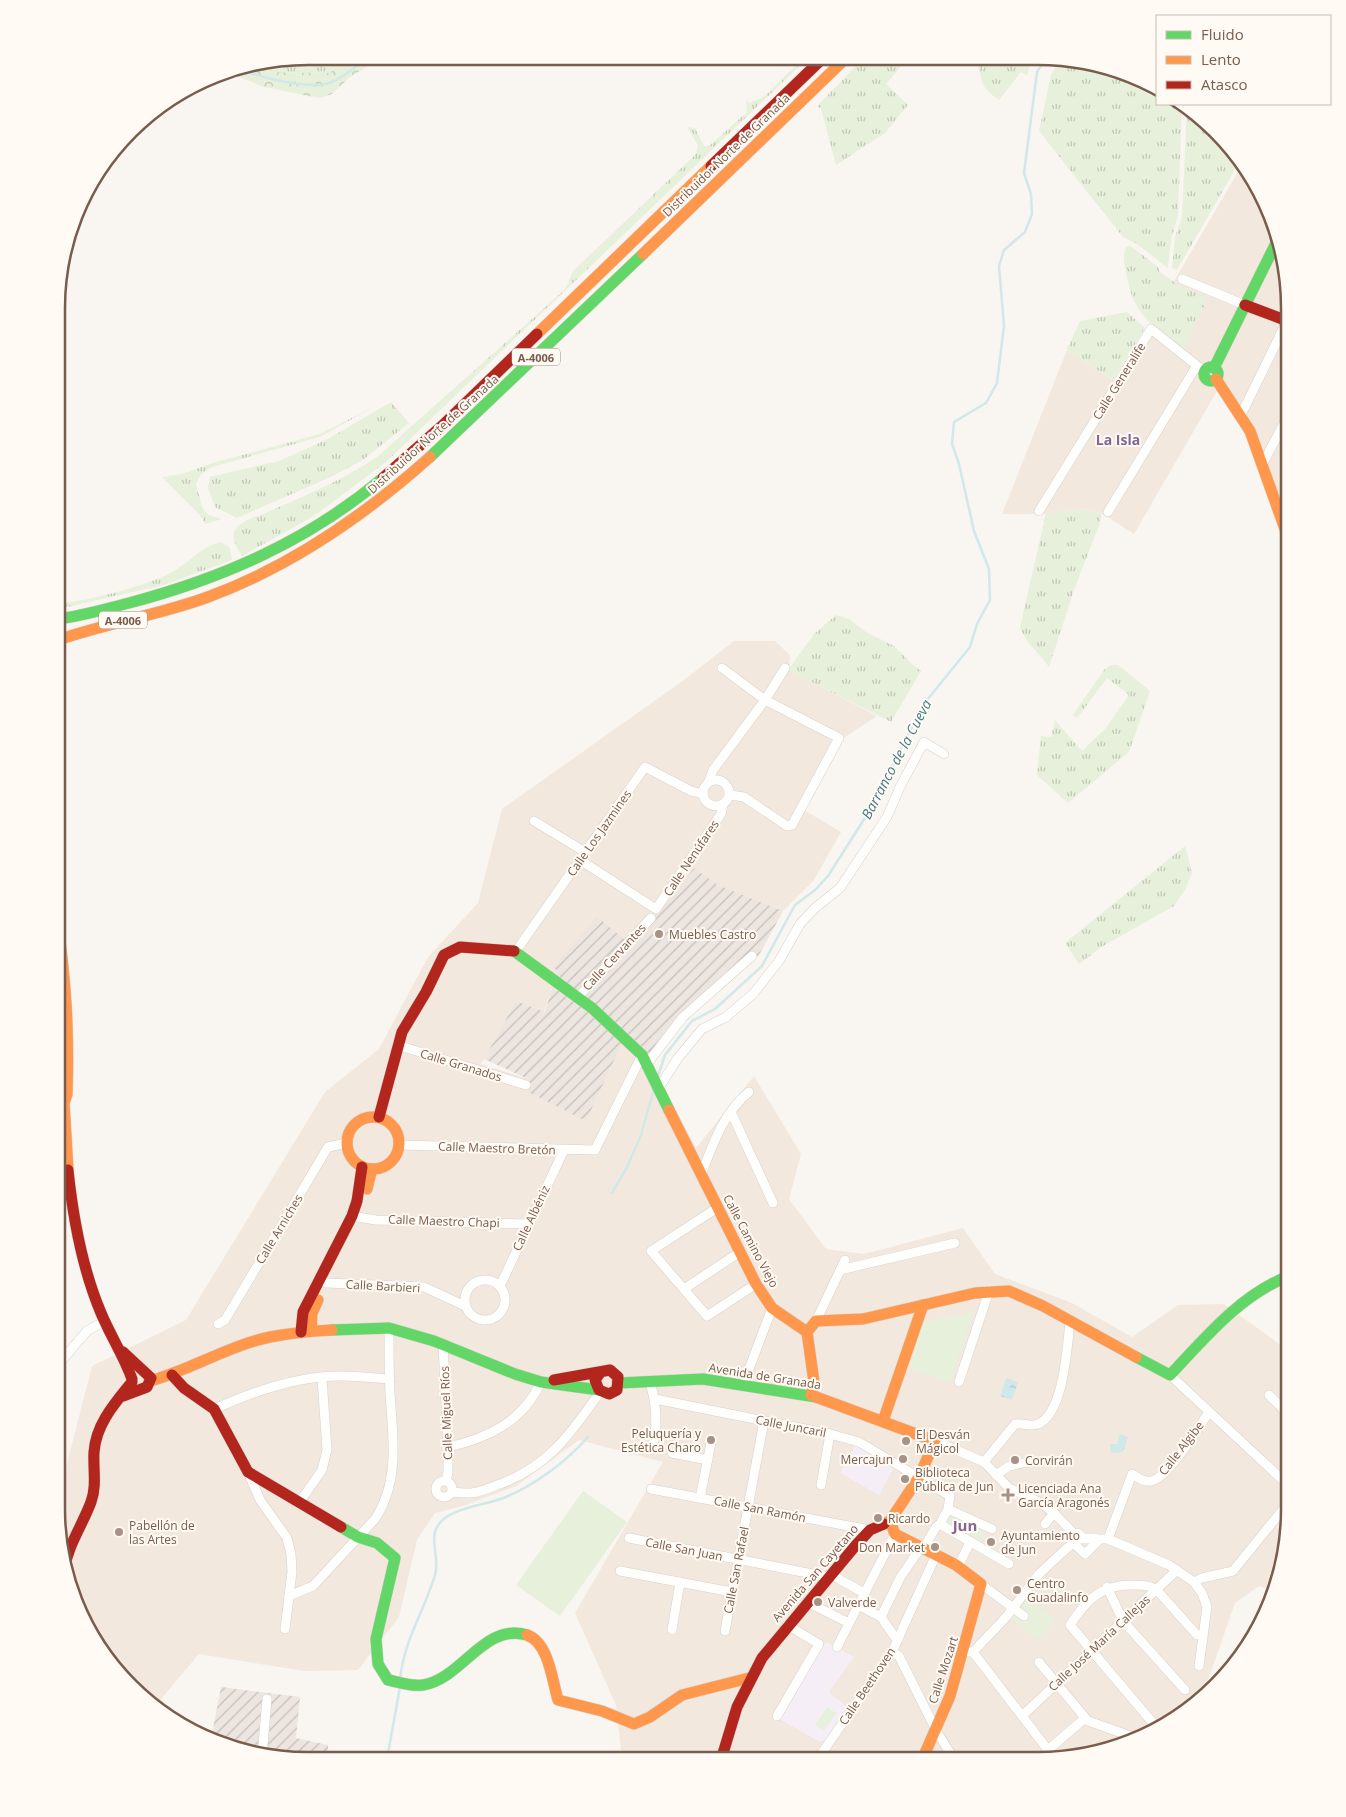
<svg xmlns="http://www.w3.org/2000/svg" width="1346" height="1817" font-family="'Open Sans',sans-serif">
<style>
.residential{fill:#f2e8de}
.industrial{fill:url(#industrial-furrows)}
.education{fill:#f6eef6}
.grass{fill:url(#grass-tufts)}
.forest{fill:url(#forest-crowns)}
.green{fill:#e7f0db}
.water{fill:url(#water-ripples)}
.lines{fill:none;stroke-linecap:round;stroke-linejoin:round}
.stream{stroke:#d0e8ea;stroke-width:2.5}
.street-casing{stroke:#d7d1cb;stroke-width:10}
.fast-casing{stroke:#d9d2cb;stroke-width:12}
.slow-casing{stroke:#d9d2cb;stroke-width:12}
.jam-casing{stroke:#d9d2cb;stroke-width:12}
.street{stroke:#fefefd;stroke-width:9}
.fast{stroke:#63d668;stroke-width:11}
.slow{stroke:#ff974d;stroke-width:11}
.jam{stroke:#b3261e;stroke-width:11}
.poi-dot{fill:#a69286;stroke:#fffaf3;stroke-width:2}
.labels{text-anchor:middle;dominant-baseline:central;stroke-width:4;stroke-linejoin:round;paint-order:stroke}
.shield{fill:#fffaf3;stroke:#a28b7f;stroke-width:1}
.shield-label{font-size:11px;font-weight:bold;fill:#7a5c4d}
.street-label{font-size:12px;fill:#7a5c4d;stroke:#fffaf3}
.poi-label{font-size:12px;fill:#7a5c4d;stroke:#fffaf3;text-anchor:start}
.neighbourhood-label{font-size:14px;font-weight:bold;fill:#846695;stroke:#fffaf3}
.water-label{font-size:14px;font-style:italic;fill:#437c86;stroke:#fffaf3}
.quarter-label{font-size:15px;font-weight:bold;fill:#846695;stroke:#fffaf3}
.rim{fill:none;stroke:#7a5c4d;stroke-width:2.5}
</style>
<defs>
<pattern id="industrial-furrows" width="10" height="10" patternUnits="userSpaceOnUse" patternTransform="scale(1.25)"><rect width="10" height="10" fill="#ede5e0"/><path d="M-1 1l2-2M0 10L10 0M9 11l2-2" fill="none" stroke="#c5bdb8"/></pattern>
<pattern id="grass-tufts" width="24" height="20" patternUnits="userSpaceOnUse" patternTransform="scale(1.25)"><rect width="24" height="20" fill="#e7f0db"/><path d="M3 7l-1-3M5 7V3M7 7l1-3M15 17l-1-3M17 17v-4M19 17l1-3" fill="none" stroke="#c0c6b4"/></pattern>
<pattern id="forest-crowns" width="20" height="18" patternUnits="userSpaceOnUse" patternTransform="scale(1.25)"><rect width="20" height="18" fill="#e7f0db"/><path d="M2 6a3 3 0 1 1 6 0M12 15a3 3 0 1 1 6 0" fill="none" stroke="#c0c6b4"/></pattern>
<pattern id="water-ripples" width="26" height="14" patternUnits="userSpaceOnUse" patternTransform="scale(1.25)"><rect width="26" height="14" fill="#d0e8ea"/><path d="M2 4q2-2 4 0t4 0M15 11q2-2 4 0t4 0" fill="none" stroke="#aebfc0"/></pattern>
</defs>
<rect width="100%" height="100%" fill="#f9f5f0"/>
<g class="residential">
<path d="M 1242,165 L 1264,197 L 1281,243 L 1290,308 L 1290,536 L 1250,426 L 1221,384 L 1134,534 L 1101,513 L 1082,509 L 1046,514 L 1002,514 L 1067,350 L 1115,382 Z"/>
<path d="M 734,641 L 775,641 L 790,655 L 789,670 L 877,716 L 845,737 L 804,810 L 841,832 L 814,880 L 783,911 L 718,885 L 694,869 L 658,914 L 630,944 L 554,967 L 557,971 L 544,1012 L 516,1001 L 481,1064 L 528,1079 L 524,1090 L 627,1034 L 649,1059 L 696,1148 L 754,1076 L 801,1154 L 789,1199 L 826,1249 L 864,1254 L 963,1228 L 995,1274 L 1072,1303 L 1132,1337 L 1178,1305 L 1224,1304 L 1289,1351 L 1289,1526 L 1276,1591 L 1259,1586 L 1235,1603 L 1201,1700 L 1149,1735 L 1103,1752 L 1038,1761 L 622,1760 L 616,1705 L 575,1613 L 663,1462 L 579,1440 L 516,1486 L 466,1505 L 435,1513 L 417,1540 L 399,1617 L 358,1670 L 304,1671 L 199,1654 L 155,1706 L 119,1675 L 82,1620 L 65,1574 L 56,1507 L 92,1366 L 186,1320 L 325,1092 L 379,1049 L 428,957 L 478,903 L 502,809 L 684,680 Z"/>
</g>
<g class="industrial">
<path d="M 694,868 L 718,885 L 783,911 L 759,955 L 679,1023 L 649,1059 L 626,1034 L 586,1121 L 524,1090 L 528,1079 L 484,1059 L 516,1001 L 545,1012 L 557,971 L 553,967 L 597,917 L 630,944 L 658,914 Z"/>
<path d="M 221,1687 L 300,1697 L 296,1738 L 328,1745 L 328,1759 L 276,1759 L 227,1747 L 211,1739 Z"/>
</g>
<g class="education">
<path d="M 856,1445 L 894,1467 L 879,1495 L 840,1473 Z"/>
<path d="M 826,1642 L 854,1657 L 829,1692 L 848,1708 L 824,1741 L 820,1742 L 778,1718 Z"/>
</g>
<g class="grass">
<path d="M 308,56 L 355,56 L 329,73 L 265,72 L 250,66 Z"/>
<path d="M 803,58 L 808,58 L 386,462 L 314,516 L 242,556 C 239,549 231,543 234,532 C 237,523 254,517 263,514 C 302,497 341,481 377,457 L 561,293 L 567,286 L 573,271 L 696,154 L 698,145 L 687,127 L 695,128 L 704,146 L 709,146 L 747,112 L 746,100 L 750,103 L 765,96 Z"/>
<path d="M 864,58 L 908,58 L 886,84 L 908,105 L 885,133 L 836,165 L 821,109 L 817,106 Z"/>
<path d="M 974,58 L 1032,58 L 1027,75 L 1021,72 L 999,100 C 974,82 986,79 974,58 Z"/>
<path d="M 1061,58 L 1071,58 L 1134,76 L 1157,89 L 1157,104 L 1182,104 L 1178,215 L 1171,240 L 1168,268 L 1137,244 L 1123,237 L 1039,131 L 1051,75 Z"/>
<path d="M 1187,106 L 1227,142 L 1240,161 L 1177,270 L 1172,268 L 1175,237 L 1182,217 Z"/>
<path d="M 1127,246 L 1132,247 L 1158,267 L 1160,272 L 1178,285 L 1208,298 L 1183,349 C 1150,323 1133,316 1126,272 C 1124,263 1122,253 1127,246 Z"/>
<path d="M 1127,312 L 1145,328 L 1113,380 L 1067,350 L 1080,321 Z"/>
<path d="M 391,402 L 409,423 L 364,459 L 333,476 L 237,518 L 215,507 L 208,488 L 210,477 L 279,461 L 328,439 Z"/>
<path d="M 377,405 L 320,437 L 212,467 L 201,474 L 196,484 L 202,507 L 208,515 L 222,519 L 205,524 L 201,516 L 162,477 L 182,474 L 213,463 L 320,434 Z"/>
<path d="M 1081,509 L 1101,513 L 1100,523 L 1075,587 L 1049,667 C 1039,652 1026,644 1020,627 L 1046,514 Z"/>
<path d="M 221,542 L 230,548 L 232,560 L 164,585 L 58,609 L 58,602 C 78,605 150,584 169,574 C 187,565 201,546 221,542 Z"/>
<path d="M 836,615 L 849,619 L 866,632 L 894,646 L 914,666 L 921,671 L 891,722 L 788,670 L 814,634 Z"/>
<path d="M 1111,665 L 1118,665 L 1150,691 L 1129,752 L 1068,803 L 1037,775 L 1041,736 L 1051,737 L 1055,720 L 1082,751 L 1105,729 L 1129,695 L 1107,678 L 1077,718 L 1073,715 L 1104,670 Z"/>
<path d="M 1185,846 L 1192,873 L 1185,890 L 1174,906 L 1103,946 L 1079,964 L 1065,943 Z"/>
</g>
<path class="forest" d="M 355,56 L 384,56 L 350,77 L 332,94 L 319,98 L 264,87 L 225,71 L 250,66 L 265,72 L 329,73 Z"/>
<g class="green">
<path d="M 974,1312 L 950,1382 L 909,1368 L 923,1322 Z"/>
<path d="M 583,1491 L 627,1522 L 560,1616 L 516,1585 Z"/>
<path d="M 949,1511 L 986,1530 L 979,1543 L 942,1524 Z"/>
<path d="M 1023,1595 L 1055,1619 L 1038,1640 L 1007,1616 Z"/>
<path d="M 827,1707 L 836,1713 L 824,1731 L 815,1725 Z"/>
</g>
<g class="water">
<path d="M 1006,1378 L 1018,1382 L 1012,1400 L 1000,1396 Z"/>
<path d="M 1120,1434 L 1128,1437 L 1123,1452 L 1111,1453 L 1110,1444 L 1117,1444 Z"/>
</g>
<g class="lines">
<g class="stream">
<path d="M 237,68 C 258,77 312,91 332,82 C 346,76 358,64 371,56"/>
<path d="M 658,1076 L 665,1055 L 692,1021 L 715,1009 L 762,966 L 795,905 L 815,890 L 828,876 L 870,810 L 923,705 L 970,647 L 977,624 L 990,600 L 989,569 L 974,531 L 959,464 L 952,444 L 954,422 L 986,403 L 997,383 L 1004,326 L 999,266 L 1004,250 L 1025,232 L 1032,214 L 1031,194 L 1024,173 L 1037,72 L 1046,58"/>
<path d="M 612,1193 L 627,1167 L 641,1135 L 654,1089"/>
<path d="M 400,1679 C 405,1637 424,1612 435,1575 C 441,1555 424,1533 445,1518 C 462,1506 487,1505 506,1497 C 536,1484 566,1462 588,1437"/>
<path d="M 387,1759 L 400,1687"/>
</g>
<g class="street-casing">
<g id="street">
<path d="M 1182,279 L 1245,305"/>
<path d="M 1241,415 L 1287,321"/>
<path d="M 1262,465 L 1290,412"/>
<path d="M 1039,511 L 1151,329 L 1205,372"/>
<path d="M 1108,512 L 1196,367"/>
<path d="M 722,668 L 765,700 L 839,738 L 792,825 L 787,826 L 744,797 L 730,795"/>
<circle cx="716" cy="793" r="13"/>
<path d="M 709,781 L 713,770 L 765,700 L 785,668"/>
<path d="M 534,821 L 585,852"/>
<path d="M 580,860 L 656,909 L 721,814 L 723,805"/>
<path d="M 516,951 L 645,767 L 691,791 L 703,794"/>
<path d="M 578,997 L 651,918"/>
<path d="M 397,1045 L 526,1085"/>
<path d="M 647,1064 L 683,1017 L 752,956"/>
<path d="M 660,1086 L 678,1058 L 702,1029 L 726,1017 L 753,994 L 779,961 L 800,924 L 815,908 L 840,888 L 887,817 L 900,787 L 924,742 L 944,754"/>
<path d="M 731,1112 L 773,1203"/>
<path d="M 399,1145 L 595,1150 L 642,1055"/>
<path d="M 701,1175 C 713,1144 723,1113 749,1092"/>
<path d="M 717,1208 L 651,1251 L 707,1316 L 756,1284"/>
<path d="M 352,1216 L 376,1220 L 528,1224"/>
<path d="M 840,1270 L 955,1243"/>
<path d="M 320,1280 L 327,1283 L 424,1287 L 465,1306"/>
<circle cx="485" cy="1300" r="20"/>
<path d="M 500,1286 L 564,1150"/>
<path d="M 684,1289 L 740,1252"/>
<path d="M 816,1321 L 845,1260"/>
<path d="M 218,1324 L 225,1320 L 328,1147 L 347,1143"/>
<path d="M 443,1345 L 448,1447 L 448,1472 L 446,1481"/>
<path d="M 57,1366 L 87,1331 L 105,1321"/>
<path d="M 1170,1375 L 1289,1486"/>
<path d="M 650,1382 C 656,1402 658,1420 654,1441"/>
<path d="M 959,1382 L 989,1291"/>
<path d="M 743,1385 L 772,1308"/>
<path d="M 1269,1395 L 1289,1415"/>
<path d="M 655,1399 L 830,1434 L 859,1442 L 950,1496 L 948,1509 L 940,1524 L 1009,1564"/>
<path d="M 214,1409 C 254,1391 299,1375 343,1376 C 359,1376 374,1378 390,1379"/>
<path d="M 935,1441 L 984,1462 L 1009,1488 L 1041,1503 L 1054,1513 L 1079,1539"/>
<path d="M 448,1447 C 489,1438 523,1421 541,1382"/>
<path d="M 672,1453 L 708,1460"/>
<path d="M 984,1462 L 1015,1424 C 1023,1423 1032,1427 1038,1424 C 1064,1413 1067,1347 1070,1322"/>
<path d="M 248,1472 L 260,1500 L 287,1538 L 291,1554 L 292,1572 L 285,1629"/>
<path d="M 996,1475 L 1009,1466 L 1028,1462"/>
<circle cx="444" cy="1489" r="8"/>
<path d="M 821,1485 L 830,1434"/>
<path d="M 651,1489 L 870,1530"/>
<path d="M 452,1492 C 474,1495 479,1492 500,1484 C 549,1466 571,1433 600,1392"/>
<path d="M 700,1498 L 711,1443"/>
<path d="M 299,1503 L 322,1470 L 327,1450 L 322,1378"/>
<path d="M 948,1509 L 992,1529"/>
<path d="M 1045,1524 L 1054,1513"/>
<path d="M 1078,1533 L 1083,1538 L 1095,1538 L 1098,1541 L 1085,1554 L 1071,1541 Z"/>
<path d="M 629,1538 L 828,1577"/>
<path d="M 1108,1539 L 1132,1474 C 1138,1478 1143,1482 1151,1481 C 1167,1479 1199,1427 1209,1412"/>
<path d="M 923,1549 L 936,1527 L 940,1524"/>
<path d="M 958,1567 L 970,1542"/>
<path d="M 620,1571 L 732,1592"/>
<path d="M 830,1574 L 864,1593"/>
<path d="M 1194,1582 L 1202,1578 L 1233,1571 L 1289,1502"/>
<path d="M 981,1584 L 1024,1616"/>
<path d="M 1107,1587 L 1123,1621 L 1185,1690"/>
<path d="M 289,1596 L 313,1586 L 375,1519 C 400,1481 393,1437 390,1394 C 389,1372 389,1350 389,1328"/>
<path d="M 807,1602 L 849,1623"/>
<path d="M 858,1605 L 881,1617 L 894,1636 L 899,1638"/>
<path d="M 881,1617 L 900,1578 L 921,1547"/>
<path d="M 672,1630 L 680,1582"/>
<path d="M 725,1631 L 764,1421"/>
<path d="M 837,1647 L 895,1534"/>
<path d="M 892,1652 L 899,1656 L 937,1732 L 955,1761"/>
<path d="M 969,1652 L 973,1652 L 1048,1750 L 1085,1718"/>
<path d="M 973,1652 L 1007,1616 L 1039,1574 L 1066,1549 L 1079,1539 L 1108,1539 L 1169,1565 L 1194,1582 L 1202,1593 L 1207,1607 L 1199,1666"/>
<path d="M 1039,1662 L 1088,1721 L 1139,1739"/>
<path d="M 777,1716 L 819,1644 L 787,1625"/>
<path d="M 1022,1716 L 1177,1570"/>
<path d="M 1158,1729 L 1070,1625 C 1086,1600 1102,1584 1133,1585 C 1142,1585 1148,1585 1156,1589 L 1197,1635"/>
<path d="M 262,1756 L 267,1699"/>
<path d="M 817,1760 L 892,1652 L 936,1555"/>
</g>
</g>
<g class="fast-casing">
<g id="fast">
<circle cx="1211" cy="374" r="7"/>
<path d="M 1214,368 L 1279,237"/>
<path d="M 430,457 L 643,254"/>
<path d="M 58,619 C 82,616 105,609 129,603 C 223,578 308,541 383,478"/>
<path d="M 514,951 L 592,1008 L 642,1055 L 669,1110"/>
<path d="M 60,1013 L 60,1076"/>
<path d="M 332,1330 L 389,1328 L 434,1341 L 515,1374 L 541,1382 L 599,1390"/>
<path d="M 1136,1357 L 1170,1375 C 1205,1338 1240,1295 1289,1276"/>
<path d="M 619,1383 L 703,1379 L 816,1397"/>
<path d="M 341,1527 L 358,1537 L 377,1543 L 395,1558 L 376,1639 L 378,1664 L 388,1680 C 399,1682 411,1687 423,1685 C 462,1679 484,1622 527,1635"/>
</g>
</g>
<g class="slow-casing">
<g id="slow">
<path d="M 643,254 L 846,58"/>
<path d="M 537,334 L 711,166"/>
<path d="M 1216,379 L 1250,431 L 1290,543"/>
<path d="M 58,640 C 107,623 159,615 208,597 C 292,566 364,516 430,457"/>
<path d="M 57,919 C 66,981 69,1031 67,1094 L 64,1103 L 68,1170"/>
<path d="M 669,1110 L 756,1284 L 772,1308 L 807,1332"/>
<circle cx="373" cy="1143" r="26"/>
<path d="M 367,1189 L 372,1169"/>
<path d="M 311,1331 L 312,1313 L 318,1300"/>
<path d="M 150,1381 C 190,1370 230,1345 270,1337 C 291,1333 312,1331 332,1330"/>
<path d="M 811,1395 L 814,1382 L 807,1332 L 816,1321 L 863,1319 L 975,1293 L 1009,1291 L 1043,1306 L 1136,1357"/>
<path d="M 816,1397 L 935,1441 L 919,1477 L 890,1521 L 884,1524"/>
<path d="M 883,1421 L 923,1305"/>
<path d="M 890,1521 L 895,1534 L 956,1565 L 981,1584 L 950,1696 L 922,1760"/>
<path d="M 527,1635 C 549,1643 552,1680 558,1700 L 602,1711 L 634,1724 L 650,1717 L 682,1695 L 749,1678"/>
</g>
</g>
<g class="jam-casing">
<g id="jam">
<path d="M 711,166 L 823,58"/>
<path d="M 1245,305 L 1290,322"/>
<path d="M 383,478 L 442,426 L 537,334"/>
<path d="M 379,1117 L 402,1032 L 426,992 L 444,955 L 460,947 L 514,951"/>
<path d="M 68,1170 C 73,1218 82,1268 101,1313 C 110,1335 124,1356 132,1379"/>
<path d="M 301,1332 L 303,1312 L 352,1216 L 357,1201 L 362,1167"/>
<path d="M 123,1352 L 151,1378 L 147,1387 L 123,1396"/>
<path d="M 172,1375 L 184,1388 L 214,1409 L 248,1472 L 341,1527"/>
<path d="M 554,1380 L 610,1370 L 618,1377 L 617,1390 L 609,1394 L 599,1390 L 595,1380 L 600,1373"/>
<path d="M 64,1570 C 68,1545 82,1526 91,1502 C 97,1486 93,1469 94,1452 C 96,1424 115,1403 132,1382"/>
<path d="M 721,1760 L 737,1707 L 762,1658 L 856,1545 L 870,1530 L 884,1524"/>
</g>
</g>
<use href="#street" class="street"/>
<use href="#fast" class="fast"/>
<use href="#slow" class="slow"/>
<use href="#jam" class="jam"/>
</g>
<g class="poi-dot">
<circle cx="659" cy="934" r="5"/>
<circle cx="711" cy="1440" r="5"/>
<circle cx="906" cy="1441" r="5"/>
<circle cx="903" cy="1459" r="5"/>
<circle cx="1015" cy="1460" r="5"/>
<circle cx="905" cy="1479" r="5"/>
<path d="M1005.5 1487.5h5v5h5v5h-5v5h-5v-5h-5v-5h5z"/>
<circle cx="878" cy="1518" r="5"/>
<circle cx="119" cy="1532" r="5"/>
<circle cx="991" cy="1542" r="5"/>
<circle cx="935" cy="1547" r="5"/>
<circle cx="1017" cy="1590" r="5"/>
<circle cx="818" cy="1602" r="5"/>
</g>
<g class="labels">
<g class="shield">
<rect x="512" y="348.5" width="48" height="17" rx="4"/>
<rect x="99" y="611.5" width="48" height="17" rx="4"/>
</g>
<g class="shield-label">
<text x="536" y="357">A-4006</text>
<text x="123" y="620">A-4006</text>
</g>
<g class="street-label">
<text transform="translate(726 155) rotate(-44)">Distribuidor Norte de Granada</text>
<text transform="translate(1119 381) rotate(-58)">Calle Generalife</text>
<text transform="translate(433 434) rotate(-42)">Distribuidor Norte de Granada</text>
<text transform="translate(599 833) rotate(-55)">Calle Los Jazmines</text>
<text transform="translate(691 858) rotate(-56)">Calle Nenúfares</text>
<text transform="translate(614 957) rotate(-47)">Calle Cervantes</text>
<text transform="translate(461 1065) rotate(17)">Calle Granados</text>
<text transform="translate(497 1148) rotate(2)">Calle Maestro Bretón</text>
<text transform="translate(531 1218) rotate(-65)">Calle Albéniz</text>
<text transform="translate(444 1221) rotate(2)">Calle Maestro Chapi</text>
<text transform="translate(279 1229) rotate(-59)">Calle Arniches</text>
<text transform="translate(751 1241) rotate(62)">Calle Camino Viejo</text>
<text transform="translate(383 1286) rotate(3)">Calle Barbieri</text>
<text transform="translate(765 1376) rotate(9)">Avenida de Granada</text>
<text transform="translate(446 1413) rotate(-92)">Calle Miguel Ríos</text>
<text transform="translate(791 1426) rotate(11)">Calle Juncaril</text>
<text transform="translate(1181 1448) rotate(-52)">Calle Algibe</text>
<text transform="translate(760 1509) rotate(11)">Calle San Ramón</text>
<text transform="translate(684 1549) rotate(11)">Calle San Juan</text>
<text transform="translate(736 1570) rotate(-79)">Calle San Rafael</text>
<text transform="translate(815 1573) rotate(-49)">Avenida San Cayetano</text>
<text transform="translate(1099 1643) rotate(-43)">Calle José María Callejas</text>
<text transform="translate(943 1670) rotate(-72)">Calle Mozart</text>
<text transform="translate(867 1686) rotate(-56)">Calle Beethoven</text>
</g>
<g class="poi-label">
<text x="669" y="934">Muebles Castro</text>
<text x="701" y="1433" text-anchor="end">Peluquería y<tspan x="701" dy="14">Estética Charo</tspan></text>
<text x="916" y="1434">El Desván<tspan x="916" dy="14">Mágicol</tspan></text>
<text x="893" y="1459" text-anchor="end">Mercajun</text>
<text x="1025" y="1460">Corvirán</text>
<text x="915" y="1472">Biblioteca<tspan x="915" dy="14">Pública de Jun</tspan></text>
<text x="1018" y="1488">Licenciada Ana<tspan x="1018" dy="14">García Aragonés</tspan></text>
<text x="888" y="1518">Ricardo</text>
<text x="129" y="1525">Pabellón de<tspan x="129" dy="14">las Artes</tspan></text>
<text x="1001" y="1535">Ayuntamiento<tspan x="1001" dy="14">de Jun</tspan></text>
<text x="925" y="1547" text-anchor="end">Don Market</text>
<text x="1027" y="1583">Centro<tspan x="1027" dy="14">Guadalinfo</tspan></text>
<text x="828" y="1602">Valverde</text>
</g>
<g class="neighbourhood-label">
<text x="1118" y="439">La Isla</text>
</g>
<g class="water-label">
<text transform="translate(896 759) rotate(-62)">Barranco de la Cueva</text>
</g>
<g class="quarter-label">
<text x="965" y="1525">Jun</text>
</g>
</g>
<path d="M0 0H1346V1817H0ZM308 65H1038A243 243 0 0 1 1281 308V1509A243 243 0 0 1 1038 1752H308A243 243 0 0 1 65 1509V308A243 243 0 0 1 308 65Z" fill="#fffaf3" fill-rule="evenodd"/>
<path class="rim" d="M308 65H1038A243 243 0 0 1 1281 308V1509A243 243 0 0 1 1038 1752H308A243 243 0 0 1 65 1509V308A243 243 0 0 1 308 65Z"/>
<rect x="1156" y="15" width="175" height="90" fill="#fffaf3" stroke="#cabbb1"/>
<rect x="1166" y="31" width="25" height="8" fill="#63d668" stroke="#cabbb1"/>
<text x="1201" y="40" font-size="15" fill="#7a5c4d">Fluido</text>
<rect x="1166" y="56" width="25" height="8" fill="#ff974d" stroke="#cabbb1"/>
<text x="1201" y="65" font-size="15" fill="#7a5c4d">Lento</text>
<rect x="1166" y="81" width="25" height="8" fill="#b3261e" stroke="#cabbb1"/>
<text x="1201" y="90" font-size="15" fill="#7a5c4d">Atasco</text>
</svg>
